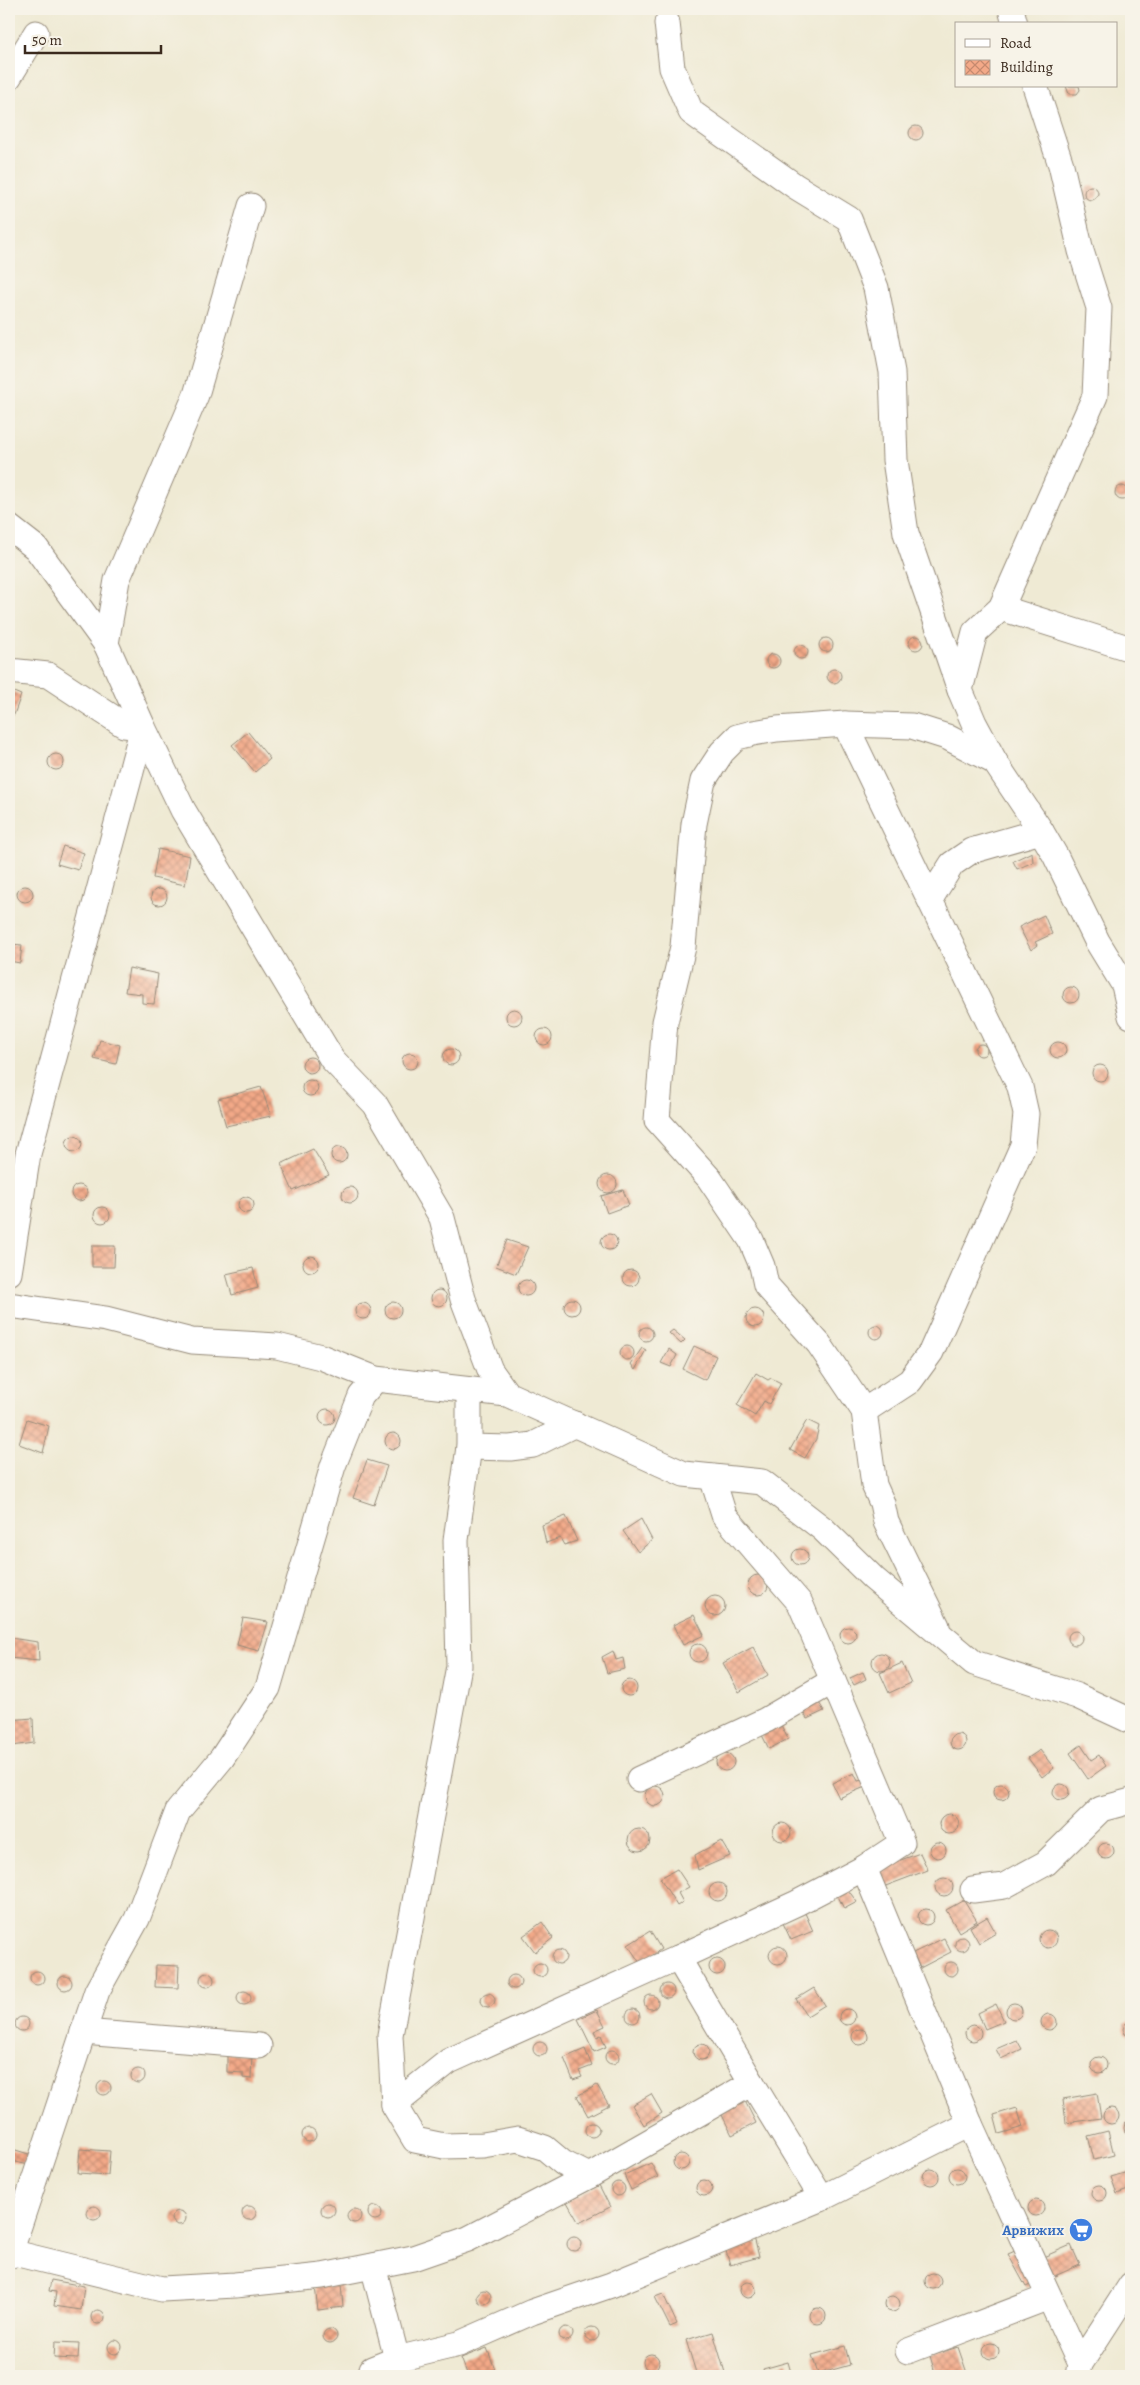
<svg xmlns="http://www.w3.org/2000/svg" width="1140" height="2385" font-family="Alegreya,serif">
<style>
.building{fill:url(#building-cross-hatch)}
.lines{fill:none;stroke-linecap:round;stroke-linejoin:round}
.minor-casing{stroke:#958a79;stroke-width:27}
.minor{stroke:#fff;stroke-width:25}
.labels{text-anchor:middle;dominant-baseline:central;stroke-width:4;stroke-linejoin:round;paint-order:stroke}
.shop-label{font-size:15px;font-weight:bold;fill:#366cbe;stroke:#f7f3e8;text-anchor:end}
</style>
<defs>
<pattern id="building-cross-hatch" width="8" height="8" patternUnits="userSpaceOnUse" patternTransform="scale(1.25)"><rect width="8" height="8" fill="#f3a988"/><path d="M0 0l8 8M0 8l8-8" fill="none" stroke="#c68a6f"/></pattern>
</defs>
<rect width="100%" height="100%" fill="#f7f3e8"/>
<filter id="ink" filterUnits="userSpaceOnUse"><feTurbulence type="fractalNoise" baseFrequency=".02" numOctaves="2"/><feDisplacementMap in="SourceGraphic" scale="10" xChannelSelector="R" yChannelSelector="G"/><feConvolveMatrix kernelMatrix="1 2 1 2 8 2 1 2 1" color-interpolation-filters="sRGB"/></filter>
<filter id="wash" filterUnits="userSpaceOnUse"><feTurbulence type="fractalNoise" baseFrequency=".0096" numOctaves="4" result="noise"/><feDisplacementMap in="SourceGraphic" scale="20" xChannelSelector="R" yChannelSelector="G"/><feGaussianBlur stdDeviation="1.12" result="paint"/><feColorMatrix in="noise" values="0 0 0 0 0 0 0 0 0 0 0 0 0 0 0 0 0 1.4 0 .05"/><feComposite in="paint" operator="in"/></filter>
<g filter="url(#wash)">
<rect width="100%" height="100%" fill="#efead4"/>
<g id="blocks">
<g class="building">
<path d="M 1066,86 L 1079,86 L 1080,90 L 1077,94 L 1069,94 Z"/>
<circle cx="916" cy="133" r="7"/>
<circle cx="1091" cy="193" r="7"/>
<circle cx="1122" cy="493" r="7"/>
<circle cx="916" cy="643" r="7"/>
<circle cx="826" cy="645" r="7"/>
<circle cx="801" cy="652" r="7"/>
<circle cx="773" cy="661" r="7"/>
<circle cx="834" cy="676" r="7"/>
<path d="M 9,690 L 21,695 L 14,715 L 9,714 Z"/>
<path d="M 248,732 L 270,759 L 255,772 L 232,745 Z"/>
<circle cx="56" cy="762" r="8"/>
<path d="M 63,846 L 84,853 L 78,870 L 57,864 Z"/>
<path d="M 158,849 L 190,856 L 185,885 L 153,878 Z"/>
<path d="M 1032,852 L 1033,862 L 1017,869 L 1013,861 Z"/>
<circle cx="25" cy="894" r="8"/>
<circle cx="159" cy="897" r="8"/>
<path d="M 1044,915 L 1052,934 L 1035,942 L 1037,945 L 1031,950 L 1019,927 Z"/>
<path d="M 9,944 L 22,945 L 20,963 L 9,961 Z"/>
<path d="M 129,968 L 158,974 L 154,1004 L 142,1003 L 142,994 L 125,992 Z"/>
<circle cx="1071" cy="995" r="8"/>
<circle cx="514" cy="1017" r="8"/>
<circle cx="544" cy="1037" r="8"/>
<path d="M 100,1040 L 120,1045 L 116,1064 L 94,1059 Z"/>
<circle cx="1058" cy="1050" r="8"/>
<circle cx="981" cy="1050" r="6"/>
<circle cx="451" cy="1057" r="8"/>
<circle cx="410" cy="1061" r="8"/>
<circle cx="310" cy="1065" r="8"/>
<circle cx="1100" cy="1073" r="8"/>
<circle cx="310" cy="1088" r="8"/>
<path d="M 261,1087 L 271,1116 L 226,1126 L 218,1099 Z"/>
<circle cx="74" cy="1144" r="8"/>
<circle cx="339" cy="1155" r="8"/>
<path d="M 313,1149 L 329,1175 L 293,1191 L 281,1164 Z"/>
<circle cx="608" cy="1184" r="9"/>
<circle cx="79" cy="1193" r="8"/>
<circle cx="350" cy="1195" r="8"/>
<path d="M 623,1190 L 629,1205 L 607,1213 L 601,1196 Z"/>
<circle cx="246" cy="1205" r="8"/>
<circle cx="102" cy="1215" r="8"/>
<circle cx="609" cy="1242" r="8"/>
<path d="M 507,1240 L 528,1247 L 516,1274 L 496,1266 Z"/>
<path d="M 92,1246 L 115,1246 L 114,1267 L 92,1267 Z"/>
<circle cx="311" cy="1264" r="8"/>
<path d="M 253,1268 L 258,1288 L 232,1295 L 226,1274 Z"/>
<circle cx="631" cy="1278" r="8"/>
<circle cx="526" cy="1288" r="8"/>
<circle cx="439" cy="1298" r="8"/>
<circle cx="572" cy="1307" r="8"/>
<circle cx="393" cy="1310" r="8"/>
<circle cx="363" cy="1311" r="8"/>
<circle cx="755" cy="1318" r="9"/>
<circle cx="876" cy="1332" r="7"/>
<circle cx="646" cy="1334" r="7"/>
<path d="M 673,1330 L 685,1340 L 681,1344 L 669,1333 Z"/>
<path d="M 694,1346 L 716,1356 L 705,1380 L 683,1369 Z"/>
<circle cx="627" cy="1353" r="7"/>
<path d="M 642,1348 L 646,1350 L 635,1370 L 631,1364 Z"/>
<path d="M 669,1349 L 677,1355 L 671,1367 L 661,1363 Z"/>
<path d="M 756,1373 L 768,1380 L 771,1378 L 781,1383 L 769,1404 L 764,1401 L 755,1416 L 737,1405 Z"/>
<circle cx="327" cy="1417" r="8"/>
<path d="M 27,1419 L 49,1426 L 43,1453 L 19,1444 Z"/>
<path d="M 807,1420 L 819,1426 L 816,1439 L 805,1458 L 790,1450 Z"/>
<circle cx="393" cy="1441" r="8"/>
<path d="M 367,1460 L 387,1466 L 374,1505 L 353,1498 Z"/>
<path d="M 566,1516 L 577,1541 L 564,1545 L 560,1538 L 546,1543 L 542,1525 Z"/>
<path d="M 641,1519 L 652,1540 L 638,1552 L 623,1531 Z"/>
<circle cx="800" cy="1557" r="8"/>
<circle cx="758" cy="1585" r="10"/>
<circle cx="715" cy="1606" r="10"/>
<path d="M 694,1615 L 704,1635 L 683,1645 L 673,1625 Z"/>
<path d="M 243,1618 L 268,1622 L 259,1651 L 237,1645 Z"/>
<circle cx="848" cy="1635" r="8"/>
<circle cx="1075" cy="1638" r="7"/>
<path d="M 10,1638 L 38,1642 L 39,1661 L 9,1658 Z"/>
<circle cx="698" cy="1653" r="9"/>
<path d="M 753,1647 L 768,1675 L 739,1692 L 723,1663 Z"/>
<path d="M 613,1651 L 616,1660 L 623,1658 L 625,1669 L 607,1673 L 602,1657 Z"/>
<circle cx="881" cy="1662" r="9"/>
<path d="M 902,1663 L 911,1683 L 889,1693 L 880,1673 Z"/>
<path d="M 863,1672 L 866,1679 L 854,1685 L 850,1678 Z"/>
<circle cx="629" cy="1688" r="8"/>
<path d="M 815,1696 L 824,1711 L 807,1719 L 800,1706 Z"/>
<path d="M 33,1718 L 34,1743 L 12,1746 L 9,1720 Z"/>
<path d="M 778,1719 L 788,1739 L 769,1749 L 759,1729 Z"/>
<circle cx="958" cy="1742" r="8"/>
<path d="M 1081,1745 L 1091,1760 L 1099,1755 L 1106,1766 L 1088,1779 L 1070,1753 Z"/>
<path d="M 1040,1750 L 1054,1768 L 1042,1777 L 1028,1758 Z"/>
<circle cx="725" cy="1762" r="9"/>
<path d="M 854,1773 L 858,1781 L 862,1780 L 865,1787 L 839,1798 L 832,1783 Z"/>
<circle cx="1001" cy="1792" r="8"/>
<circle cx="1061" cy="1792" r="8"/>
<circle cx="655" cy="1796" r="10"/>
<circle cx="949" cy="1824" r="10"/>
<circle cx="782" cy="1832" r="9"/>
<circle cx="639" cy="1840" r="11"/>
<path d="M 721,1841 L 730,1856 L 698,1870 L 695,1855 Z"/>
<circle cx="938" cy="1850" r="8"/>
<circle cx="1106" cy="1851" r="8"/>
<path d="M 920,1853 L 928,1870 L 883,1887 L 876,1869 Z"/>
<path d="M 677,1869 L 689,1887 L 678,1893 L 683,1902 L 677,1906 L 660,1878 Z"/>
<circle cx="944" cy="1887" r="9"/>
<circle cx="718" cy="1892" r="9"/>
<path d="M 845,1886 L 857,1902 L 844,1909 L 837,1894 Z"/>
<path d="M 964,1900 L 977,1921 L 959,1932 L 946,1910 Z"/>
<circle cx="926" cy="1917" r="8"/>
<path d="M 805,1913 L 813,1931 L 791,1940 L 783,1923 Z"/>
<path d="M 987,1917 L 996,1933 L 979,1943 L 970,1927 Z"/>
<path d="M 542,1922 L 553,1938 L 535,1952 L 523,1936 Z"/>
<circle cx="1048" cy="1939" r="9"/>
<path d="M 650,1931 L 661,1949 L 653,1955 L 657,1960 L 640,1963 L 628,1945 Z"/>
<circle cx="962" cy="1944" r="7"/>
<path d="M 944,1938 L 951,1952 L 920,1968 L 913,1953 Z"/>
<circle cx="778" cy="1955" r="9"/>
<circle cx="559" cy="1957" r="7"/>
<circle cx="717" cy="1967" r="8"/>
<circle cx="951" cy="1969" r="7"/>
<circle cx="540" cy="1970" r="7"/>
<path d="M 156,1965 L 179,1966 L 178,1988 L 155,1987 Z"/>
<circle cx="37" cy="1978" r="7"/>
<circle cx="207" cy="1980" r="7"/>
<circle cx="514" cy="1982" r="7"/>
<circle cx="65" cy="1983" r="7"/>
<circle cx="667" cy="1991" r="7"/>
<path d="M 814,1988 L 825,2005 L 807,2016 L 796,1999 Z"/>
<circle cx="244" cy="1998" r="7"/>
<circle cx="488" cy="2000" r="7"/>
<circle cx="651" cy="2002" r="7"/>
<circle cx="1014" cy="2011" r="8"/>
<path d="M 996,2004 L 1004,2021 L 985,2029 L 978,2013 Z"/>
<circle cx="847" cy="2017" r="8"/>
<circle cx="633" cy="2016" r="7"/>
<path d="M 597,2010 L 605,2026 L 594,2031 L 597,2037 L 601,2035 L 606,2047 L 594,2052 L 578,2019 Z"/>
<circle cx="1049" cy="2022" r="8"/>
<circle cx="22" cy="2024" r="7"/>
<path d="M 1131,2021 L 1131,2037 L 1125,2034 L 1123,2029 L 1125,2024 Z"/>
<circle cx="973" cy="2033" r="8"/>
<circle cx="860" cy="2037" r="8"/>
<path d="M 1017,2040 L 1022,2049 L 1001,2059 L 996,2049 Z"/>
<circle cx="540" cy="2049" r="7"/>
<circle cx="701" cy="2052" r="8"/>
<path d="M 585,2049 L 592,2066 L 579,2071 L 582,2077 L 573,2080 L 564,2058 Z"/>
<circle cx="612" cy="2057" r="7"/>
<path d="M 227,2053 L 252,2054 L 251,2079 L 243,2078 L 243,2073 L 227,2072 Z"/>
<circle cx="1099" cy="2065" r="8"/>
<circle cx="138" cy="2076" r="7"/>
<circle cx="104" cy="2088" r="7"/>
<path d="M 597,2085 L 609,2105 L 588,2116 L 577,2096 Z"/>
<path d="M 1097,2093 L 1101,2118 L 1066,2123 L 1063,2099 Z"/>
<path d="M 651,2094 L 662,2113 L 644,2125 L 632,2105 Z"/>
<path d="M 745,2101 L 756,2123 L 732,2135 L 721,2113 Z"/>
<circle cx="1111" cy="2116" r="8"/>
<path d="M 1017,2108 L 1023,2127 L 999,2134 L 994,2115 Z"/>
<path d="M 1131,2120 L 1131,2136 L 1125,2133 L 1124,2128 L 1125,2123 Z"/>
<circle cx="592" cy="2130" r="7"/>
<circle cx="309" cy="2135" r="7"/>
<path d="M 1108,2131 L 1114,2155 L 1094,2160 L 1088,2136 Z"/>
<path d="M 9,2148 L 32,2155 L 29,2165 L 11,2161 L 9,2168 Z"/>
<path d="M 80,2149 L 110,2151 L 108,2175 L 78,2173 Z"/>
<circle cx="681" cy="2162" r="8"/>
<path d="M 651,2163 L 658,2177 L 631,2190 L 624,2175 Z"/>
<circle cx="957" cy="2176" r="8"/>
<circle cx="931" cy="2177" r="8"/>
<path d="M 1131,2171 L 1131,2189 L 1117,2194 L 1111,2177 Z"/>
<circle cx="704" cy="2188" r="8"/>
<circle cx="618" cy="2189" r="7"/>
<circle cx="1099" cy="2193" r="8"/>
<path d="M 599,2185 L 610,2207 L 579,2223 L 567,2202 Z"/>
<circle cx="1036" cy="2208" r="8"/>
<circle cx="328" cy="2210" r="7"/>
<circle cx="375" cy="2213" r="7"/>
<circle cx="94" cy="2213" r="7"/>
<circle cx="249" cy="2213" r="7"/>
<circle cx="354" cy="2216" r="7"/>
<circle cx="179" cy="2218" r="7"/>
<circle cx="574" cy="2244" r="7"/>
<path d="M 754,2237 L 759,2257 L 730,2265 L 724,2244 Z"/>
<path d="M 1071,2245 L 1080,2265 L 1050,2278 L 1041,2258 Z"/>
<path d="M 1015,2251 L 1032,2284 L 1026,2287 L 1008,2254 Z"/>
<circle cx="933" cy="2281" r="8"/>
<path d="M 51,2280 L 84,2286 L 81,2310 L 54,2306 L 56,2292 L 49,2291 Z"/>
<circle cx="748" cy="2290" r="8"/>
<path d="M 341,2284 L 343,2307 L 318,2310 L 315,2287 Z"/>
<circle cx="484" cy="2297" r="7"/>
<path d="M 663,2294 L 677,2324 L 670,2327 L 655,2297 Z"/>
<circle cx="892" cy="2304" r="8"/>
<circle cx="818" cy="2316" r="8"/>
<circle cx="98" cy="2317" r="7"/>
<circle cx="592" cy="2334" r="7"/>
<circle cx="566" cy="2334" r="7"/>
<circle cx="330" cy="2336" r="7"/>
<path d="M 713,2332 L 726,2376 L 697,2376 L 686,2340 Z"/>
<circle cx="115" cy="2347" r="7"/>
<path d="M 55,2342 L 79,2343 L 78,2359 L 54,2358 Z"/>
<circle cx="991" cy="2351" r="8"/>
<path d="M 845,2346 L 850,2365 L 818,2374 L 812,2355 Z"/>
<path d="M 958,2347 L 968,2376 L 936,2376 L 930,2356 Z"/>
<path d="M 487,2348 L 495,2369 L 475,2376 L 468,2376 L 461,2358 Z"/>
<circle cx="651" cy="2362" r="8"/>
<path d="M 788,2362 L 792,2376 L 765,2376 L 763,2369 Z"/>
</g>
</g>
</g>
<g filter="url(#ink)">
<use href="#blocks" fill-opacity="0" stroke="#958a79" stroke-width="1"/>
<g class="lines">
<g class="minor-casing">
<g id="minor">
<path d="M 1011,9 L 1015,24"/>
<path d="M 667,23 L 672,68 L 691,112 L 795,186 L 849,219 L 876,288 L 892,372 L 895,460 L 906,533 L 960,690"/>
<path d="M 9,77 L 36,33"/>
<path d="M 251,206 L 196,395 L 117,580 L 106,644 L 143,727 L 183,810 L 332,1059 L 375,1104 L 442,1218 L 463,1299 L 490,1370 L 507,1394"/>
<path d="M 9,527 L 36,548 L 106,644"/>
<path d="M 1001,608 L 1131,649"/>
<path d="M 9,671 L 48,675 L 124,725 L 143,727 L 28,1154 L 9,1273"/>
<path d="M 845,724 L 1020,1087 L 1026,1114 L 1023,1145 L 931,1352 L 910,1381 L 864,1411"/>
<path d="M 995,762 L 974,723 L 960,690 L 975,632 L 1001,608 L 1095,396 L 1099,308 L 1081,251 L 1061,165 L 1035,86"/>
<path d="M 930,899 L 952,864 L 971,851 L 1041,831"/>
<path d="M 9,1305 L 106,1319 L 192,1341 L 277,1346 L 321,1357 L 376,1379"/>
<path d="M 469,1390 L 469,1447 L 456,1540 L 459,1666 L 390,2035 L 394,2105 L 415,2140 L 444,2146 L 483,2145 L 518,2139 L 545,2148 L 563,2163 L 589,2176"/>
<path d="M 469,1447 L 510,1448 L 533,1445 L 575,1424"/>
<path d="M 712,1477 L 724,1515 L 800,1603 L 902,1843 L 864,1868 L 970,2124 L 1080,2364"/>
<path d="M 937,1626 L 886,1522 L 882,1503 L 874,1485 L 864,1411 L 819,1344 L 766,1285 L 762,1266 L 751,1240 L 709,1178 L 657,1120 L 665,1022 L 683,947 L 694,824 L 703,781 L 722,752 L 737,737 L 753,733 L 777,729 L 845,724 L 912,726 L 947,737 L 995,762 L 1041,831 L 1055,855 L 1097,941 L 1124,985 L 1131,1016"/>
<path d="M 639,1779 L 766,1720 L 833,1681"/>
<path d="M 973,1890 L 1004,1886 L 1046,1863 L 1101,1809 L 1131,1801"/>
<path d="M 83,2032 L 259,2046"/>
<path d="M 752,2083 L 678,1958 L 797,1903 L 864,1868"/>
<path d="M 394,2105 L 449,2061 L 678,1958"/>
<path d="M 10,2252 L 162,2289 L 235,2285 L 322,2276 L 413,2258 L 468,2239 L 589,2176 L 752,2083 L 822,2198"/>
<path d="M 9,2256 L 97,1991 L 137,1919 L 178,1811 L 222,1758 L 268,1688 L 333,1466 L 361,1396 L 376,1379 L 507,1394 L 684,1474 L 762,1482 L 823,1529 L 874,1579 L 974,1663 L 1077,1696 L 1131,1721"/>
<path d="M 373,2266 L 397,2359"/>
<path d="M 908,2351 L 1049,2297"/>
<path d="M 372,2369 L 397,2359 L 459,2344 L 532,2312 L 611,2285 L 822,2198 L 970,2124"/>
<path d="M 1078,2376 L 1080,2364 L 1131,2285"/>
</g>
</g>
<use href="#minor" class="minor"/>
</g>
</g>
<defs>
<g id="supermarket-disc" transform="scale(1.25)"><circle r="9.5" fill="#3f7fe0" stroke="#f7f3e8"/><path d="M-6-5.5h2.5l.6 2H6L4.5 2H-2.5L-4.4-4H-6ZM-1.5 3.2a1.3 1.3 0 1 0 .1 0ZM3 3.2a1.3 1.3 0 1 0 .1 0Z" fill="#fff"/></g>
</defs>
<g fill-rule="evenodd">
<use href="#supermarket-disc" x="1081" y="2230"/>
</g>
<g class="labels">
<g class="shop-label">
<text x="1064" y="2230">Арвижих</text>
</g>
</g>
<rect width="1140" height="2385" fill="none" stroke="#f7f3e8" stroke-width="30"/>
<rect x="955" y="22" width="162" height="65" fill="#f7f3e8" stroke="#aca397"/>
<rect x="965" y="39" width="25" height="8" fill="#ffffff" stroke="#aca397"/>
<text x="1000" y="48" font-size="15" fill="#3b2a1e">Road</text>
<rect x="965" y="60" width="25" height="15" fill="url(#building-cross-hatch)" stroke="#aca397"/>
<text x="1000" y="72" font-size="15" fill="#3b2a1e">Building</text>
<path d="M25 45v8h136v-8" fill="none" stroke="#3b2a1e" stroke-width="2.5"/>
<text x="32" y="45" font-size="15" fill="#3b2a1e" stroke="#f7f3e8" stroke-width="4" paint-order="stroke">50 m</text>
</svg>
